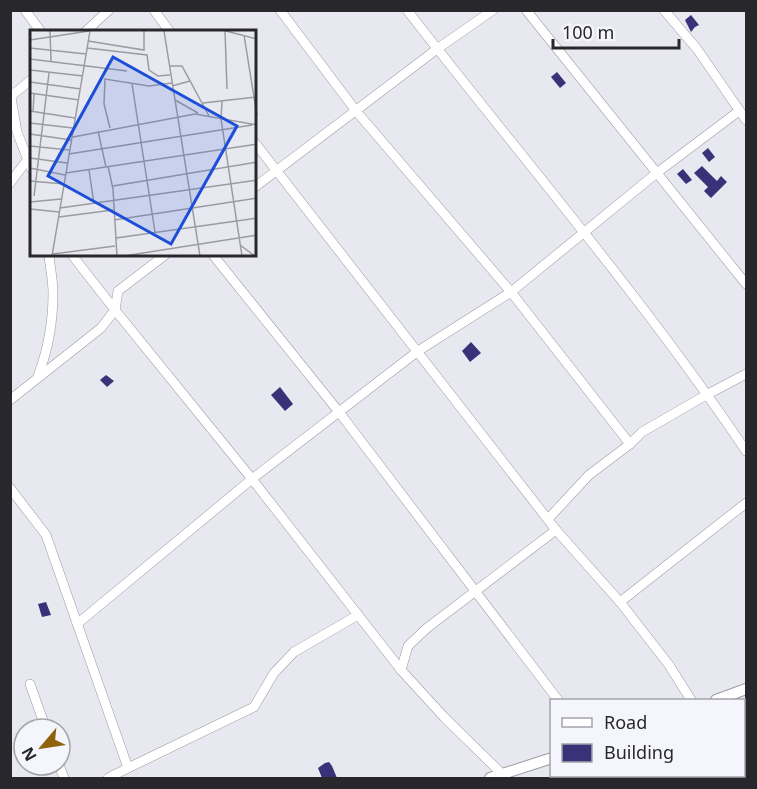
<svg xmlns="http://www.w3.org/2000/svg" width="757" height="789" font-family="'Noto Sans',sans-serif">
<style>
.building{fill:#3b3179}
.lines{fill:none;stroke-linecap:round;stroke-linejoin:round}
.minor-casing{stroke:#9b9ba3;stroke-width:10}
.major-casing{stroke:#9b9ba3;stroke-width:12}
.minor{stroke:#fff;stroke-width:9}
.major{stroke:#fff;stroke-width:10}
.inset-road{fill:none;stroke:#9b9ba2;stroke-width:1.5}
.view{fill:#1d4ed8;fill-opacity:0.15;stroke:#1d4ed8;stroke-width:3}
.inset-edge{fill:none;stroke:#28282c;stroke-width:3}
</style>
<rect width="100%" height="100%" fill="#e8e8f0"/>
<g class="building">
<path d="M 691,15 L 699,25 L 695,27 L 691,32 L 685,20 Z"/>
<path d="M 557,72 L 566,83 L 560,88 L 551,77 Z"/>
<path d="M 708,148 L 715,157 L 709,162 L 702,153 Z"/>
<path d="M 702,166 L 717,181 L 721,176 L 727,182 L 711,198 L 704,191 L 708,187 L 694,173 Z"/>
<path d="M 683,169 L 692,180 L 686,184 L 677,174 Z"/>
<path d="M 471,342 L 481,353 L 470,362 L 462,351 Z"/>
<path d="M 106,375 L 114,381 L 107,387 L 100,380 Z"/>
<path d="M 280,387 L 293,404 L 285,411 L 271,395 Z"/>
<path d="M 46,602 L 51,615 L 42,617 L 38,604 Z"/>
<path d="M 329,762 L 332,766 L 337,778 L 322,778 L 318,768 L 325,763 Z"/>
</g>
<g class="lines">
<g class="minor-casing">
<g id="minor">
<path d="M 25,10 L 41,32"/>
<path d="M 154,10 L 170,32"/>
<path d="M 280,10 L 356,111 L 511,292 L 630,444"/>
<path d="M 407,10 C 521,157 643,298 746,451"/>
<path d="M 526,10 L 746,284"/>
<path d="M 664,10 L 697,49 L 746,120"/>
<path d="M 85,32 L 109,10"/>
<path d="M 10,92 L 17,132 L 32,170"/>
<path d="M 10,97 L 32,79"/>
<path d="M 255,143 L 556,530 L 620,602 L 669,665 L 691,700"/>
<path d="M 10,183 L 28,159"/>
<path d="M 255,187 L 437,49 L 493,10"/>
<path d="M 72,255 L 115,310 L 252,479 L 401,670 L 444,717 L 502,774"/>
<path d="M 213,255 L 339,412 L 558,700"/>
<path d="M 38,376 C 48,350 53,321 53,293 C 53,280 50,267 49,255"/>
<path d="M 10,400 L 101,328 L 115,310 L 118,291 L 165,255"/>
<path d="M 10,488 L 46,535 L 128,768 L 254,707 L 274,673 L 294,652 L 358,615"/>
<path d="M 548,519 L 589,475 L 630,444 L 642,432 L 708,394 L 746,374"/>
<path d="M 620,602 L 746,503"/>
<path d="M 77,624 L 252,479 L 418,351 L 511,292 L 658,172 L 739,111"/>
<path d="M 401,670 L 408,646 L 427,628 L 556,530"/>
<path d="M 30,684 L 46,729"/>
<path d="M 59,765 L 64,778"/>
<path d="M 585,776 L 587,778"/>
<path d="M 659,776 L 661,778"/>
<path d="M 728,776 L 729,778"/>
<path d="M 108,778 L 128,768"/>
</g>
</g>
<g class="major-casing">
<g id="major">
<path d="M 716,700 L 746,689"/>
<path d="M 490,778 L 552,758"/>
</g>
</g>
<use href="#minor" class="minor"/>
<use href="#major" class="major"/>
</g>
<g transform="translate(30 30)">
<rect width="226" height="226" fill="#e8e8f0"/>
<path class="inset-road" d="M 20,1 L 21,31M 134,1 L 170,226M 195,1 L 197,59M 196,1 L 227,9M 214,5 L 227,86M 0,10 L 59,1M 58,11 L 114,20 L 114,1M 0,18 L 56,24M 57,18 L 117,25 L 119,40 L 128,46 L 140,45M 0,29 L 97,41M 139,36 L 152,36 L 179,86M 0,40 L 53,46M 0,52 L 51,59M 102,54 L 125,202M 142,56 L 160,51M 0,63 L 49,70M 145,70 L 168,83M 192,71 L 191,89 L 212,226M 173,73 L 227,67M 0,81 L 45,88M 3,82 L 4,64M 0,93 L 43,98M 80,98 L 74,74 L 75,49 L 119,56 L 142,53M 68,101 L 76,137M 0,104 L 41,110M 43,107 L 165,84 L 227,95M 0,116 L 39,120M 39,124 L 222,95M 0,128 L 37,133M 78,136 L 83,159 L 87,226M 0,138 L 35,145M 59,140 L 64,174M 36,143 L 227,114M 0,151 L 34,154M 83,156 L 227,132M 4,166 L 19,43M 0,172 L 31,169M 30,178 L 227,150M 0,179 L 29,182M 29,187 L 83,180M 84,190 L 227,168M 86,208 L 227,188M 210,215 L 225,226M 23,224 L 85,216M 22,226 L 60,1M 94,226 L 227,205"/>
<path class="view" d="M 83,27 L 207,96 L 141,214 L 18,146 Z"/>
<rect width="226" height="226" class="inset-edge"/>
</g>
<rect width="757" height="789" fill="none" stroke="#28282c" stroke-width="24"/>
<rect x="550" y="699" width="195" height="78" fill="#f5f5fe" stroke="#a3a3aa" stroke-width="1.5"/>
<rect x="562" y="718" width="30" height="9" fill="#ffffff" stroke="#a3a3aa" stroke-width="1.5"/>
<text x="604" y="729" font-size="18" fill="#28282c">Road</text>
<rect x="562" y="744" width="30" height="18" fill="#3b3179" stroke="#a3a3aa" stroke-width="1.5"/>
<text x="604" y="759" font-size="18" fill="#28282c">Building</text>
<g transform="translate(42 747) rotate(241)"><circle r="28" fill="#f5f5fe" stroke="#a3a3aa" stroke-width="1.5"/>
<path d="M0-4.5L10 22L0 15L-10 22Z" fill="#90620c"/>
<text y="-9" font-size="16" font-weight="bold" text-anchor="middle" fill="#28282c">N</text>
</g>
<path d="M553 39v9h126v-9" fill="none" stroke="#28282c" stroke-width="3"/>
<text x="562" y="39" font-size="18" fill="#28282c" stroke="#f5f5fe" stroke-width="4.5" paint-order="stroke">100 m</text>
</svg>
